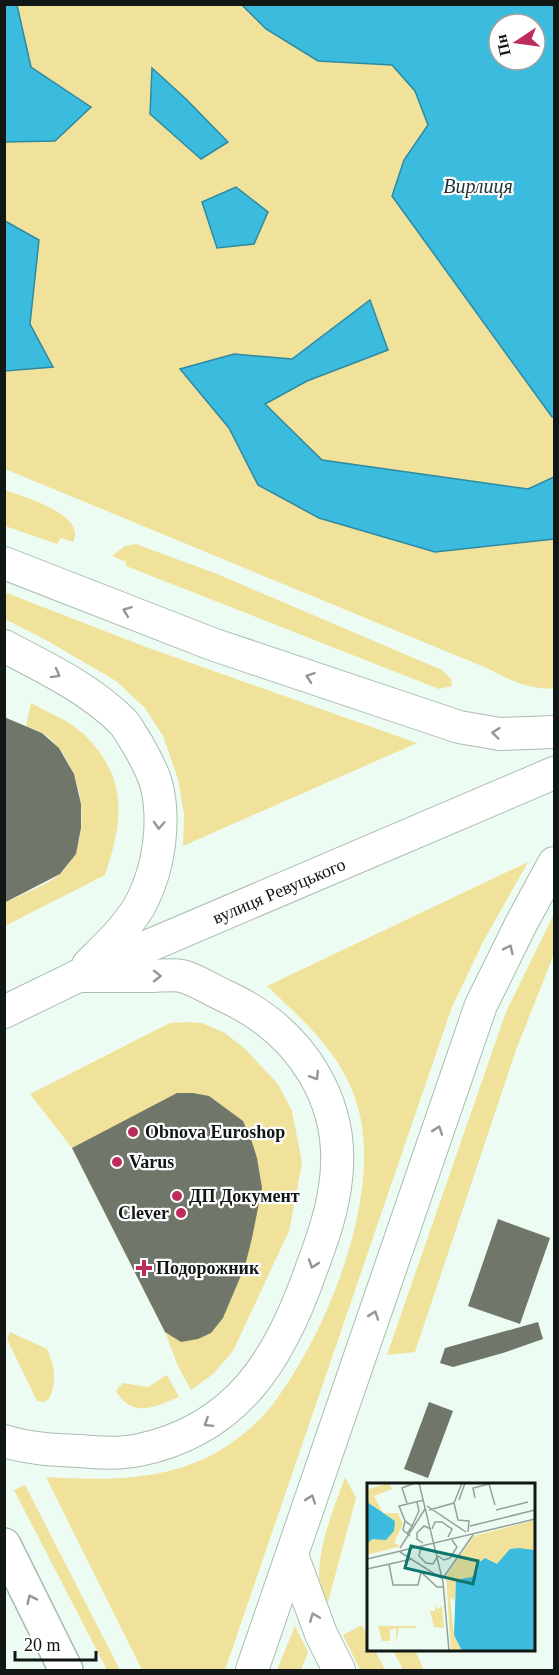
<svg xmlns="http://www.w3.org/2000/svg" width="559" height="1675" font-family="'Times New Roman',serif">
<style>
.green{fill:#f1e29b}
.water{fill:#3bbbde;stroke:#2e8aa1;stroke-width:1.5;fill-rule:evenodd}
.building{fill:#707669}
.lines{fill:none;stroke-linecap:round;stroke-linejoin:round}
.minor-casing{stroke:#abbbb1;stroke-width:34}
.highway-casing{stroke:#abbbb1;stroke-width:36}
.minor{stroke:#fff;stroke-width:32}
.highway{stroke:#fff;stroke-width:33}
.oneway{stroke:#949795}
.poi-dot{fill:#bc2d5c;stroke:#fff;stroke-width:2}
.labels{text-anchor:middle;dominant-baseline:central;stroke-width:4.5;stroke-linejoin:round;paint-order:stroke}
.street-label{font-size:18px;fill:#111714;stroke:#fff}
.poi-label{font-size:18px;font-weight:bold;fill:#111714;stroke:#fff;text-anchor:start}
.water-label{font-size:20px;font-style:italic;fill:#1c3238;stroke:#fff}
.inset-road{fill:none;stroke:#94a099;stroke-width:1.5}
.view{fill:#0f766e;fill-opacity:0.15;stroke:#0f766e;stroke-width:3}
.inset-edge{fill:none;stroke:#111714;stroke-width:3}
</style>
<rect width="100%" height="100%" fill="#ecfcf2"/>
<g class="green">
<path d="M 4,5 L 285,5 L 375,64 L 392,65 L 419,94 L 419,100 L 428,125 L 413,147 L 554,404 L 554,689 C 525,688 514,682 489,669 L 5,469 Z"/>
<path d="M 5,490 C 23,497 87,514 73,542 L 61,538 L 57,544 L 5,526 Z"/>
<path d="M 136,544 L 217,574 L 442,670 L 451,679 L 452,686 L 439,689 L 126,566 L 126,562 L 112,556 L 125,546 Z"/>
<path d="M 4,592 L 146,647 L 417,743 L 183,846 L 184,814 L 178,779 L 163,736 L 145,708 L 116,681 L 46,640 L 5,619 Z"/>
<path d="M 31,703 C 47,712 66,719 80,731 C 85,734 89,740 93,744 C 129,786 121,827 105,875 L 5,926 L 5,903 C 18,896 52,883 61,873 C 97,837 83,761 43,733 C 38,730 31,728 26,726 Z"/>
<path d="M 528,862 L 484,940 L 452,1007 L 225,1670 L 142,1670 L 46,1477 C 102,1480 158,1482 210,1456 C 235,1443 262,1421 278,1397 C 329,1327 384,1191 357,1104 C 342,1054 304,1021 267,986 Z"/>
<path d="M 554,914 L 554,954 L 516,1050 L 415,1352 L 387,1355 L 506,1012 Z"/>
<path d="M 188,1022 L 202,1023 L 225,1033 L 245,1049 L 278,1084 L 292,1111 L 302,1163 L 289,1231 L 233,1351 L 213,1374 L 191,1390 L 178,1366 L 165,1332 L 72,1148 L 30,1094 L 170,1023 Z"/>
<path d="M 10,1332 L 47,1349 C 55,1367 57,1381 49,1399 L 43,1402 L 37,1401 L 7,1339 Z"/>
<path d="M 167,1375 L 179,1397 C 154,1407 133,1419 116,1391 L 123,1383 L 148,1387 Z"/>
<path d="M 345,1477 L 356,1498 L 328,1602 C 304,1577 335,1506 345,1477 Z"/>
<path d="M 25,1485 L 120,1670 L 107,1670 L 14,1490 Z"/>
<path d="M 362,1625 L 368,1637 L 368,1650 L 375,1650 L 385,1670 L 360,1670 L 343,1635 Z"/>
<path d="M 295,1626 L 308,1652 L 301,1670 L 277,1670 Z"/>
<path d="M 393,1650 L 415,1650 L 424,1670 L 403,1670 Z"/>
</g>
<g class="water">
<path d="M 4,5 L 17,5 L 31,67 L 91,107 L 55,141 L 5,142 Z"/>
<path d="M 242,5 L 554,5 L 554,417 L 552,417 L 392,196 L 404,160 L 428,125 L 415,91 L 392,65 L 318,61 L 266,29 ZM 499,24 L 535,24 L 535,60 L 499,60 Z"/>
<path d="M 152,68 L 186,99 L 228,142 L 201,159 L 150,114 Z"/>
<path d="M 236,187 L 268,212 L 254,244 L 217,248 L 202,202 Z"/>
<path d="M 5,221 L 39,240 L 30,324 L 53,367 L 5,371 Z"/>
<path d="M 370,300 L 388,350 L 307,381 L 265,404 L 322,460 L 528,489 L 554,477 L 554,539 L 435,552 L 319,518 L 258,485 L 229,428 L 180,369 L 234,354 L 292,359 Z"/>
</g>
<g class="building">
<path d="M 4,717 L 42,733 L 59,748 L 74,774 L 81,804 L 81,828 L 76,854 L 60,874 L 4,903 Z"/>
<path d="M 177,1093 L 193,1093 L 209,1096 L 243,1121 L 251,1139 L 257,1158 L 262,1188 L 252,1238 L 245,1266 L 223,1318 L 211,1333 L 198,1339 L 181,1342 L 165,1332 L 72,1148 Z"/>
<path d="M 498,1219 L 550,1238 L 520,1324 L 468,1306 Z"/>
<path d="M 538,1322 L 543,1339 L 503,1353 L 453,1367 L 440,1363 L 445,1348 Z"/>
<path d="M 429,1402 L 453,1411 L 428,1478 L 404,1469 Z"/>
</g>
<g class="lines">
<g class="minor-casing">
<g id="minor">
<path d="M 4,563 L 212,644 L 459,727 L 500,734 L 554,732"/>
<path d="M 4,646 C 46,668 90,689 123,722 C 129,729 133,738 138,745 C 145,758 154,773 157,787 C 165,822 159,867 143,899 C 132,923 107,946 88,965"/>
<path d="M 4,1012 L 78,976 L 554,773"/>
<path d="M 4,1441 C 30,1449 54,1450 80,1451 C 99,1453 121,1454 139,1450 C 237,1430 280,1359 311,1270 C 321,1243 331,1216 335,1187 C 348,1104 302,1032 227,997 C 213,991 197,980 182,976 C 173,974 160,976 150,976 C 126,976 102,976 78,976"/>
<path d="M 292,1555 L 321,1634 L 339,1670"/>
<path d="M 252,1670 L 481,1005 L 521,924 L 554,863"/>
</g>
</g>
<g class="highway-casing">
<path id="highway" d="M 4,1545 L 66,1670"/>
</g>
<use href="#minor" class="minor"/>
<use href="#highway" class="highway"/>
</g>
<defs><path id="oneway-chevron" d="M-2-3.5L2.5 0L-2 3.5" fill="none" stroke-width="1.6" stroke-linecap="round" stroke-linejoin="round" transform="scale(1.5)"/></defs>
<g class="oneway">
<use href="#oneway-chevron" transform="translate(127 611) rotate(-159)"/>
<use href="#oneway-chevron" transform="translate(56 674) rotate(29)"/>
<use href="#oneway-chevron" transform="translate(310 677) rotate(-161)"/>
<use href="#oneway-chevron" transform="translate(496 733) rotate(-174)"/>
<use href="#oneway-chevron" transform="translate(159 825) rotate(93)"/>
<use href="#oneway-chevron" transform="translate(509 949) rotate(-64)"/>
<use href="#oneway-chevron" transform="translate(157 976)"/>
<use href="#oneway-chevron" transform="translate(315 1076) rotate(58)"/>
<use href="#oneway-chevron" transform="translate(438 1130) rotate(-71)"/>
<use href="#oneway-chevron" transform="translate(313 1264) rotate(109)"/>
<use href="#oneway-chevron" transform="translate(374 1315) rotate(-71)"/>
<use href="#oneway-chevron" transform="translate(208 1423) rotate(148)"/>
<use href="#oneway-chevron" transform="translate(311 1499) rotate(-71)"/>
<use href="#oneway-chevron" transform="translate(31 1599) rotate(-116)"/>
<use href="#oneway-chevron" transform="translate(314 1617) rotate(-112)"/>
</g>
<g class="poi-dot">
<circle cx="133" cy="1132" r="6"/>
<circle cx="117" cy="1162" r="6"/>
<circle cx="177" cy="1196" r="6"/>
<circle cx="181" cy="1213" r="6"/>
<path d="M141 1259h6v6h6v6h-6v6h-6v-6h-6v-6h6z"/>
</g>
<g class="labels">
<g class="street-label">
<text transform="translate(279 891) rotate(-23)">вулиця Ревуцького</text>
</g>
<g class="poi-label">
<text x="145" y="1132">Obnova Euroshop</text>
<text x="129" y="1162">Varus</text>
<text x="189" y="1196">ДП Документ</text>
<text x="169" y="1213" text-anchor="end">Clever</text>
<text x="156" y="1268">Подорожник</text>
</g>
<g class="water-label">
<text x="478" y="186">Вирлиця</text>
</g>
</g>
<g transform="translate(367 1483)">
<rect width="168" height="168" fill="#ecfcf2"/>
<path d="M 22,0 L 25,6 L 7,13 L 16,30 L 31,30 L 36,41 L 27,60 L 34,63 L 0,72 L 2,6 ZM 168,37 L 168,67 L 140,72 L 130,81 L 125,79 L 90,106 L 87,118 L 83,114 L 87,152 L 95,168 L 84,168 L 79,93 L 107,53 ZM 68,123 L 71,126 L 75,123 L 77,145 L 67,144 L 63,128 L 68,128 ZM 11,143 L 49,143 L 49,145 L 32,145 L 29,160 L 29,145 L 23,147 L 23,158 L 15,158 Z" fill="#f1e29b"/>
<path d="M 0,19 L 28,38 L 27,48 L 19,57 L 5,56 L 0,61 ZM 151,65 L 168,67 L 168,168 L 95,168 L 87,152 L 89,97 L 105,94 L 111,87 L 110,81 L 118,75 L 130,81 L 143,66 Z" fill="#3bbbde"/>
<path class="inset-road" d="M 52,0 L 76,99 L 82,168M 95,0 L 87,20 L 91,37 L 102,38 L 101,49M 122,1 L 128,22M 108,15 L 106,5 L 126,0M 92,17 L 98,0M 40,20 L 35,5 L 48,0M 60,23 L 99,49M 62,27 L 87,20M 129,27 L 161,19M 38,38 L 32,23 L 57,17M 45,43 L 52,28 L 50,19M 103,43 L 168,27M 65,46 L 68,39 L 75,39 L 85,46 L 81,54M 40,51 L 45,43 L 38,38 L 36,47 L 43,53M 56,60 L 50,56 L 50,50 L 57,43 L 64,46M 54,64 L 52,73 L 59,80 L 66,81 L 71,73M 33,65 L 58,26M 33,69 L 74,95M 71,73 L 77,77 L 83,75 L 90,64 L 85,57M 0,76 L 168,36M 22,81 L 26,102 L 51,102 L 54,89 L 70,104 L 76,104M 0,86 L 45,76M 76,95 L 106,52"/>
<path class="view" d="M 44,63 L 111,78 L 106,101 L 38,85 Z"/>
<rect width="168" height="168" class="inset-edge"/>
</g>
<rect width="559" height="1675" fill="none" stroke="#111714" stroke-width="12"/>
<g transform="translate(517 42) rotate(257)"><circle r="28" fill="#ffffff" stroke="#a0a2a1" stroke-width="1.5"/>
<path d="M0-4.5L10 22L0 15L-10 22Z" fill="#bc2d5c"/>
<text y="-9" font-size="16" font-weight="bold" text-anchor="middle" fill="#111714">Пн</text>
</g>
<path d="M15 1651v9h81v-9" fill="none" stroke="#111714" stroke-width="3"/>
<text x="24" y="1651" font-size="18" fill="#111714" stroke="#ffffff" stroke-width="4.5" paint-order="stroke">20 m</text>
</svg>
